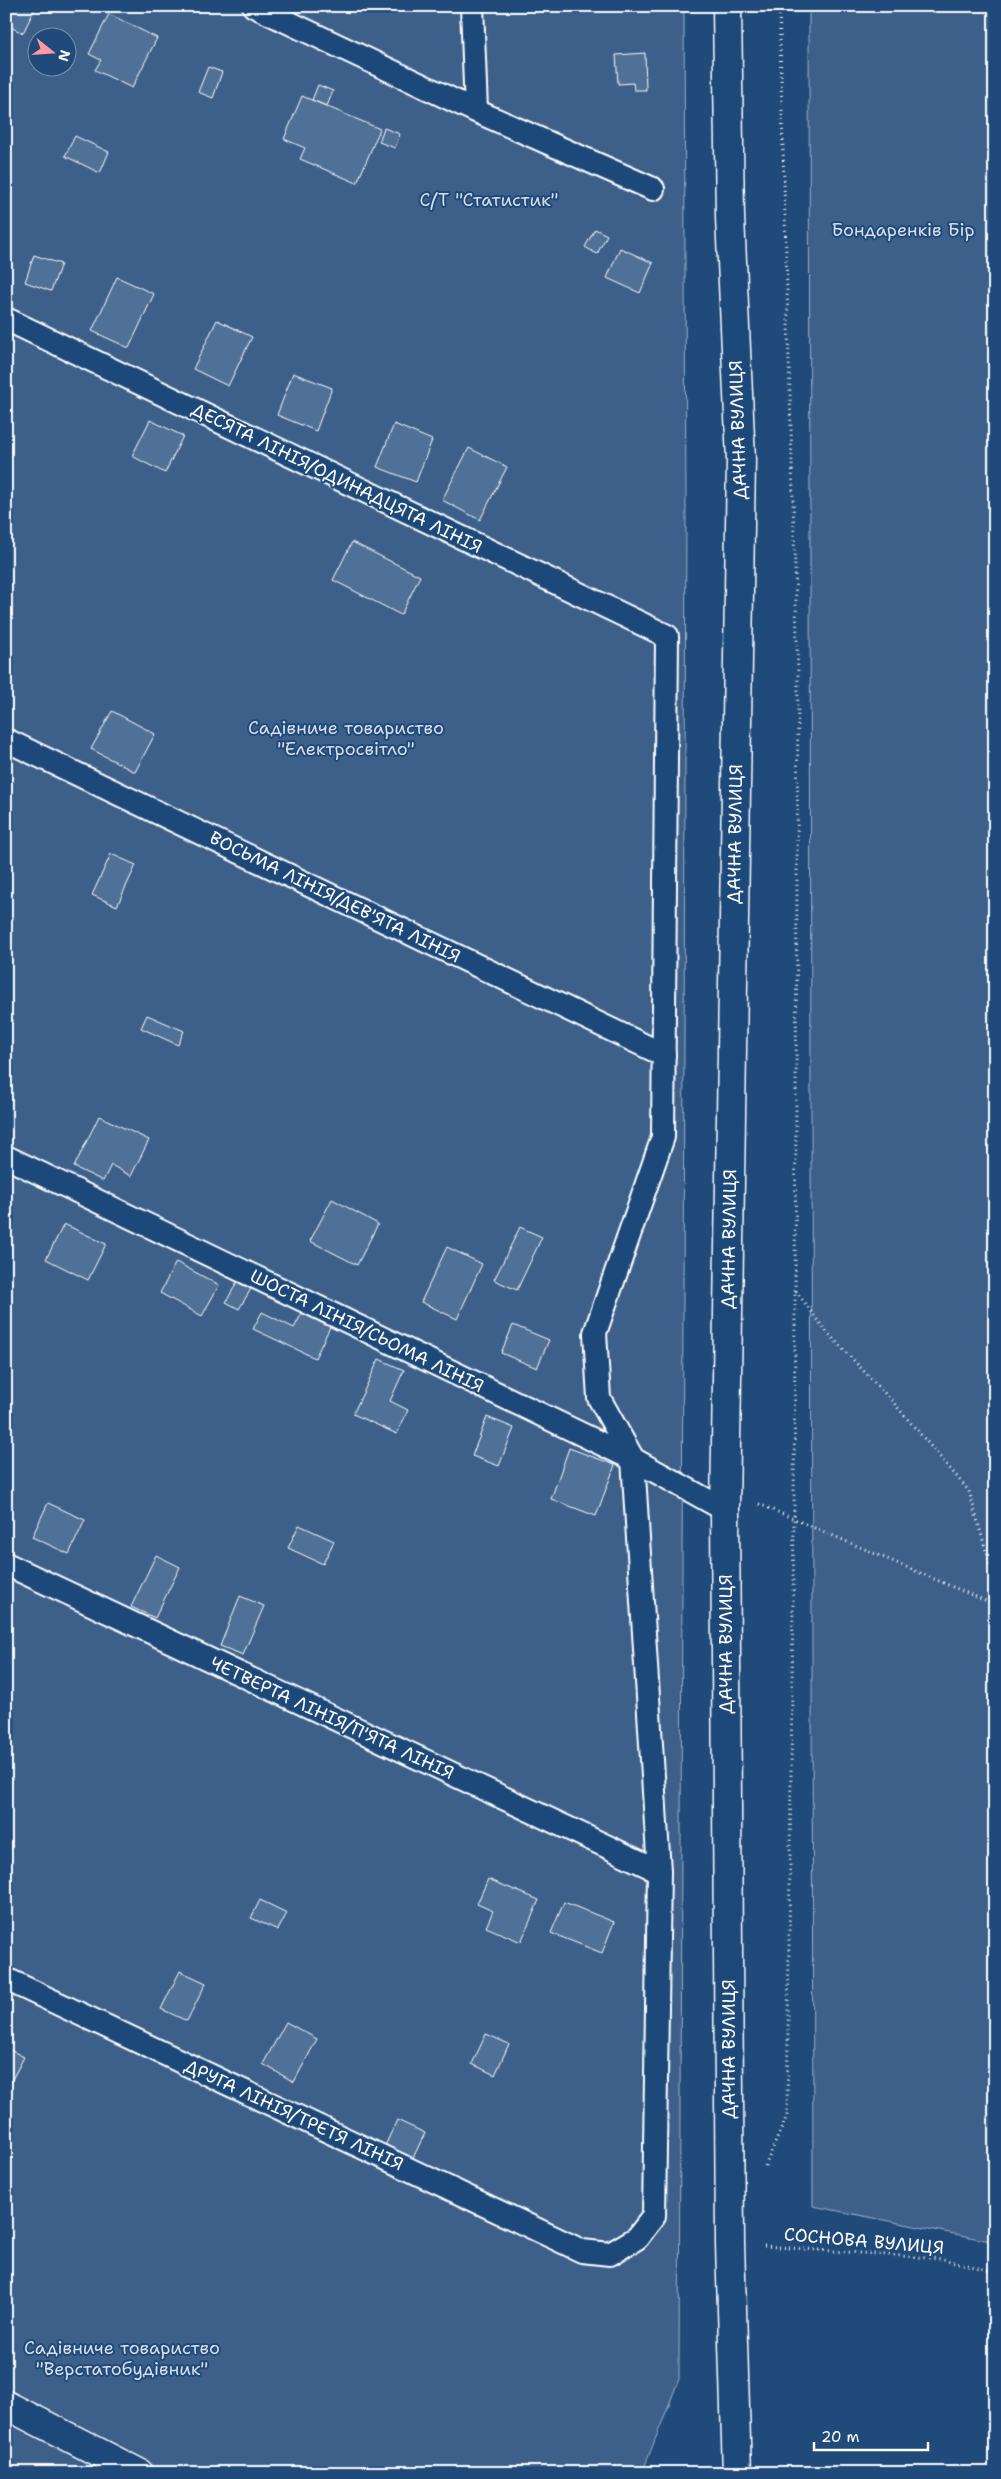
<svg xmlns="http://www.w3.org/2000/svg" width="1001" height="2479" font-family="'Shantell Sans',sans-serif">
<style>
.green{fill:#3c618b;stroke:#9eb0c5;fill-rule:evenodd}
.building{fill:#507197;stroke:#fff}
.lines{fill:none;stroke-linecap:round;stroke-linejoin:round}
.service-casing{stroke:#fff;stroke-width:26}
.minor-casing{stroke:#fff;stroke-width:31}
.path{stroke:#fff;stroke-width:3;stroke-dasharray:1 4;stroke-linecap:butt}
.service{stroke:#1f4a7a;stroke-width:22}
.minor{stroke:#1f4a7a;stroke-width:28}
.labels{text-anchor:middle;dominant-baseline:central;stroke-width:4;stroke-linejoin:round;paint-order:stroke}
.park-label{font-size:18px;fill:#d8dfe8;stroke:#1f4a7a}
.street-label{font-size:18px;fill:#fff;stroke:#1f4a7a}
</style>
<rect width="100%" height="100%" fill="#1f4a7a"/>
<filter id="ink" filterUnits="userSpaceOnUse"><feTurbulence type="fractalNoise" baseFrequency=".02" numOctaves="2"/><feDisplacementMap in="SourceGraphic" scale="10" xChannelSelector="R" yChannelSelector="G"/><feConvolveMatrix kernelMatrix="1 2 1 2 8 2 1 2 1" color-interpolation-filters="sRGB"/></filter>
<g filter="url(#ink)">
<g class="green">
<path d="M 6,6 L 684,6 L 686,512 L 679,2379 L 642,2473 L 6,2473 ZM 38,38 L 68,38 L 68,68 L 38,68 Z"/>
<path d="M 809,6 L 995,6 L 995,2242 L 813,2206 Z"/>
</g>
<g class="building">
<path d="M 6,6 L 36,6 L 23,33 L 6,25 Z"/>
<path d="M 109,14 L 157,38 L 132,88 L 95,70 L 101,60 L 89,54 Z"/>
<path d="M 645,53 L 646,90 L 634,90 L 633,83 L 618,84 L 616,55 Z"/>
<path d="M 208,67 L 222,72 L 213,98 L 198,92 Z"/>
<path d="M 318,85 L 333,91 L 327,106 L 312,100 Z"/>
<path d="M 302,96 L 380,129 L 357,183 L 300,159 L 305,148 L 284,139 Z"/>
<path d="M 384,128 L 400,134 L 395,148 L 379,142 Z"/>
<path d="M 75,136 L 109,152 L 100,173 L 65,156 Z"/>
<path d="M 595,229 L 607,235 L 597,254 L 585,247 Z"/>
<path d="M 620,248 L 653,263 L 640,293 L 607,278 Z"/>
<path d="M 34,255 L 61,264 L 51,291 L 25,282 Z"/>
<path d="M 117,277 L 154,294 L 129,348 L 92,331 Z"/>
<path d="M 217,320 L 252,337 L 228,386 L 193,369 Z"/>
<path d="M 293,373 L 332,388 L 316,431 L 277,415 Z"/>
<path d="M 150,420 L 183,436 L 165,473 L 132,456 Z"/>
<path d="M 394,424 L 432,440 L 416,482 L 377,467 Z"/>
<path d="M 469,448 L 507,467 L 480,520 L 442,500 Z"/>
<path d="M 352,542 L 420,576 L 401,615 L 333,580 Z"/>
<path d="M 112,711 L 155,734 L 135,772 L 91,749 Z"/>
<path d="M 111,854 L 136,865 L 117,906 L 92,895 Z"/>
<path d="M 147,1015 L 184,1031 L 178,1045 L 141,1028 Z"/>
<path d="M 99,1116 L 149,1140 L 131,1176 L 111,1165 L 103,1181 L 74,1167 Z"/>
<path d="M 332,1199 L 378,1224 L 357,1265 L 310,1241 Z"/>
<path d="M 64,1224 L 106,1244 L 88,1280 L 46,1259 Z"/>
<path d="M 520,1227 L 542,1237 L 517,1290 L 494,1280 Z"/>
<path d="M 447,1247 L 482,1264 L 457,1319 L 421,1302 Z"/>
<path d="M 176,1262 L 219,1285 L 202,1316 L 160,1293 Z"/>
<path d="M 237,1282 L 251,1289 L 239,1309 L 226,1302 Z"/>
<path d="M 262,1312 L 294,1328 L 302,1313 L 330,1327 L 315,1358 L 253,1329 Z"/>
<path d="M 513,1325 L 549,1340 L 537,1368 L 501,1353 Z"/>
<path d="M 379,1359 L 404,1370 L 390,1401 L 408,1410 L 397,1434 L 353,1414 Z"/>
<path d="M 487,1417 L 514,1428 L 499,1466 L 472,1456 Z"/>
<path d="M 569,1448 L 615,1465 L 596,1516 L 551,1499 Z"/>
<path d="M 48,1503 L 85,1520 L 69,1554 L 32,1537 Z"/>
<path d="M 299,1525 L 334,1541 L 323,1564 L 288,1548 Z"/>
<path d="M 156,1555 L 180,1567 L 155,1618 L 131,1607 Z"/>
<path d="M 240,1596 L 264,1606 L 243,1655 L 220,1646 Z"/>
<path d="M 488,1879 L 539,1900 L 521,1942 L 486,1927 L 493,1911 L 477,1904 Z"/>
<path d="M 260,1900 L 287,1913 L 278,1930 L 251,1918 Z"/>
<path d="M 564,1902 L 614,1922 L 602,1953 L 551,1933 Z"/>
<path d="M 180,1971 L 206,1983 L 187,2021 L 161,2009 Z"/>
<path d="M 286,2022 L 317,2039 L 294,2082 L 263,2064 Z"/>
<path d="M 486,2034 L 509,2044 L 495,2075 L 472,2064 Z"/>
<path d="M 6,2048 L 24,2057 L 6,2091 Z"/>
<path d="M 397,2120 L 425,2133 L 410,2164 L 383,2150 Z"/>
</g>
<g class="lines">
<g class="service-casing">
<g id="service">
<path d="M 254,6 L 476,111 L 653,189"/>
<path d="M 472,6 L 476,111"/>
<path d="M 6,319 L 667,636 L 663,1137 L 595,1333 L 599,1398 L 633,1459 L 659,1871 L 654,2216 L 637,2238 L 610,2254 L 582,2251 L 6,1979"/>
<path d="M 6,740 L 664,1055"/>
<path d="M 6,1157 L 633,1459 L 725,1510"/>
<path d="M 6,1564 L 659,1871"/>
</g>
</g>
<g class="minor-casing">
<g id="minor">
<path d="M 727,6 L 730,217 L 741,460 L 725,1510 L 730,2244 L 737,2473"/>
<path d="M 6,2405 L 139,2473"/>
</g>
</g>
<g class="path">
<path d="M 796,1291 L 825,1330 L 892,1401 L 969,1491 L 995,1582"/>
<path d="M 759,1504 L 995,1605"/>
<path d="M 765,2166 L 787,2116 L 794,1519 L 798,674 L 779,6"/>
<path d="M 764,2246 L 943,2259 L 995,2272"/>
</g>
<use href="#service" class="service"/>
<use href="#minor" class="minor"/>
</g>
</g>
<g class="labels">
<g class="park-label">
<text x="489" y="200">С/Т "Статистик"</text>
<text x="903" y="230">Бондаренків Бір</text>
<text x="346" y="728">Садівниче товариство<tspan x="346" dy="21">"Електросвітло"</tspan></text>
<text x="122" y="2348">Садівниче товариство<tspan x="122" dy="21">"Верстатобудівник"</tspan></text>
</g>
<g class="street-label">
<text transform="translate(738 430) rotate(-92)">ДАЧНА ВУЛИЦЯ</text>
<text transform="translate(337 478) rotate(26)">ДЕСЯТА ЛІНІЯ/ОДИНАДЦЯТА ЛІНІЯ</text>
<text transform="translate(735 834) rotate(-89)">ДАЧНА ВУЛИЦЯ</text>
<text transform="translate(335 897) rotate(26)">ВОСЬМА ЛІНІЯ/ДЕВ'ЯТА ЛІНІЯ</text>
<text transform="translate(729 1239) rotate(-89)">ДАЧНА ВУЛИЦЯ</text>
<text transform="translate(367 1331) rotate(26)">ШОСТА ЛІНІЯ/СЬОМА ЛІНІЯ</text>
<text transform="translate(726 1644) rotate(-90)">ДАЧНА ВУЛИЦЯ</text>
<text transform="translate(332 1718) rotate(25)">ЧЕТВЕРТА ЛІНІЯ/П'ЯТА ЛІНІЯ</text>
<text transform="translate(729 2049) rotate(-90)">ДАЧНА ВУЛИЦЯ</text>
<text transform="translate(294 2115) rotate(25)">ДРУГА ЛІНІЯ/ТРЕТЯ ЛІНІЯ</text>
<text transform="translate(864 2241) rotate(5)">СОСНОВА ВУЛИЦЯ</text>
</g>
</g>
<rect width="1001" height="2479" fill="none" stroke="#1f4a7a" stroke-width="25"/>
<rect x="12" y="12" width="976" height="2454" fill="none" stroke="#fff" stroke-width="2" filter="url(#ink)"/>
<g transform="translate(52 52) rotate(107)"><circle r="24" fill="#1f4a7a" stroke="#7992af"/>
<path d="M0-4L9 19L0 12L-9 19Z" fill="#ff9aa2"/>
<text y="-8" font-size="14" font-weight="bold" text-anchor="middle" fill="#ffffff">N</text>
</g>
<path d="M814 2442v8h114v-8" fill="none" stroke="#ffffff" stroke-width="2.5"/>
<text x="821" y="2442" font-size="15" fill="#ffffff" stroke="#1f4a7a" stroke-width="4" paint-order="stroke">20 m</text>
</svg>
